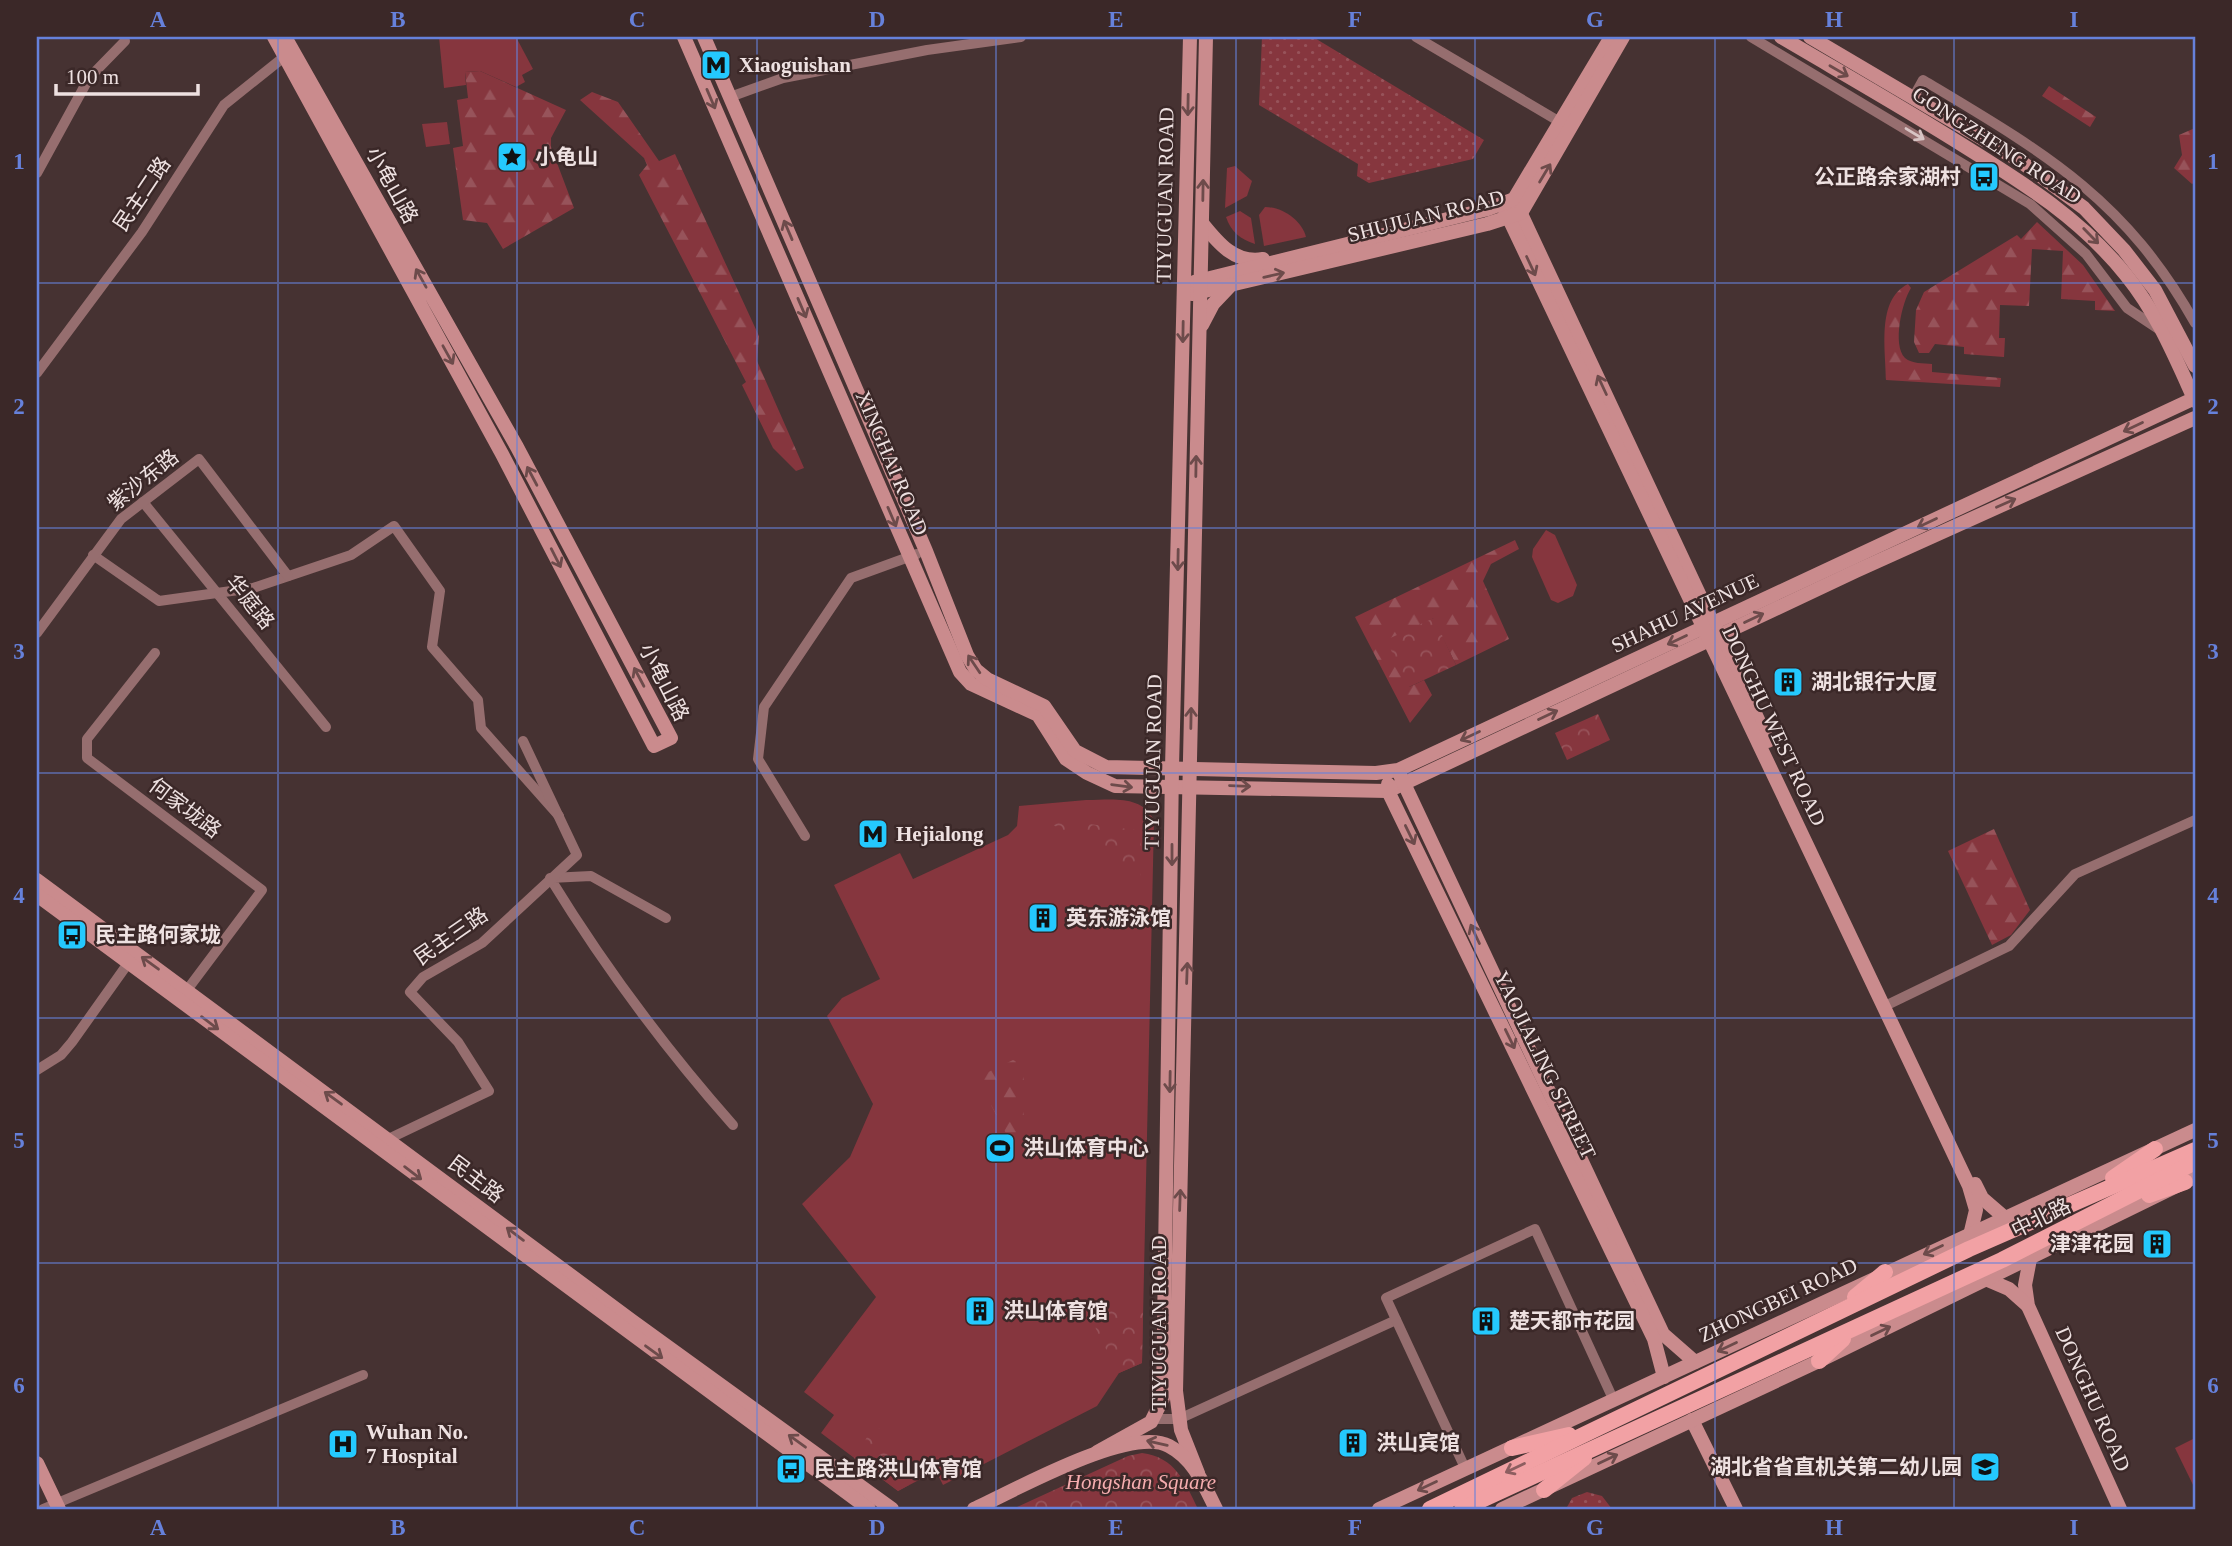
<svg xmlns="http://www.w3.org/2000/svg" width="2232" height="1546" font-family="'Times New Roman','Noto Sans SC',serif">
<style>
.grass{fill:#86363e}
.forest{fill:url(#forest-firs)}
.park{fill:url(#park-crowns)}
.garden{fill:url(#garden-dots)}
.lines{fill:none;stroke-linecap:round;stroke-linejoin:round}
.street{stroke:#966e6f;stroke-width:10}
.secondary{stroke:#ca8b8d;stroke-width:14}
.primary{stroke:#f2a1a4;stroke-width:16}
.oneway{stroke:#6d4b4b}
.oneway2{stroke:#d8c4c4}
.oneway3{stroke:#8d5e60}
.grid{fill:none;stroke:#6681db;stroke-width:2;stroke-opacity:0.55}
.labels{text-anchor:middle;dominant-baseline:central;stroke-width:5;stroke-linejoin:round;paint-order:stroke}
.poi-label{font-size:21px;font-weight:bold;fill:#eee1e1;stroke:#3b2828;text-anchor:start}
.street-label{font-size:21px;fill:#eee1e1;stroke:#3b2828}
.park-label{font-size:21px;font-style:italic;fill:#f6adaf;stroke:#3b2828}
.neatline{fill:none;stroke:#6681db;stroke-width:2.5}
.grid-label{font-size:23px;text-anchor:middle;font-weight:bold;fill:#6681db}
</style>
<defs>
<pattern id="forest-firs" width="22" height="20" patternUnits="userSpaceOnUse" patternTransform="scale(1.75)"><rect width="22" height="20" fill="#86363e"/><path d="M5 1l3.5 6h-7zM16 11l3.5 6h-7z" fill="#97535a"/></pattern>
<pattern id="park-crowns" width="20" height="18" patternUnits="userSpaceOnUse" patternTransform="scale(1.75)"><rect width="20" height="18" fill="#86363e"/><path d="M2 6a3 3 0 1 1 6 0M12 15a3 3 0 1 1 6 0" fill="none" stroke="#97535a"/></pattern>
<pattern id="garden-dots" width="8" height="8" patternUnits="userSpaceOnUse" patternTransform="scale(1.75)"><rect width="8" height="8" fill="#86363e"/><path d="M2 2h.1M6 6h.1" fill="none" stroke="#97535a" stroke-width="1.8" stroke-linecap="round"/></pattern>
</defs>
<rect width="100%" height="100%" fill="#463232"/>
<g class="grass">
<path d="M 439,37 L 516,37 L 533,69 L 522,75 L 525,82 L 516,87 L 480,71 L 465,72 L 466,85 L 444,88 Z"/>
<path d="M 447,122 L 450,144 L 426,147 L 422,124 Z"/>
<path d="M 1235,166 L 1252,181 L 1247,196 L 1225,208 L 1227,168 Z"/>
<path d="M 1265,207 C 1283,207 1302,221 1306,237 L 1264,246 L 1259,215 Z"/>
<path d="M 1240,211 L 1251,218 L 1255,244 C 1240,239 1231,232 1226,217 Z"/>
<path d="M 1546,530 L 1555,535 L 1577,585 L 1573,596 L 1558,603 L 1551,600 L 1532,557 L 1533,549 Z"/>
<path d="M 1086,800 C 1111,800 1141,794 1154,820 L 1142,1363 L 1119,1373 L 1097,1406 L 943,1485 L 936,1471 L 898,1491 L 821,1433 L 834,1415 L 804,1392 L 876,1297 L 802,1204 L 850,1157 L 873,1104 L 827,1016 L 842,998 L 880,979 L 834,885 L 900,853 L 913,879 L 1008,835 L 1017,826 L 1019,806 Z"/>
<path d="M 2195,1438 L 2195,1489 L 2175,1448 Z"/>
</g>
<g class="forest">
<path d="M 480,71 L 566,110 L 551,138 L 551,147 L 574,208 L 503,249 L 487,223 L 463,220 L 453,148 L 463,146 L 457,100 L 468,98 L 465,72 Z"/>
<path d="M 2049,86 L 2096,117 L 2090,127 L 2042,96 Z"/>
<path d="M 592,92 L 618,102 L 659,161 L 675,154 L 759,336 L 757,361 L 804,468 L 796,471 L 773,448 L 742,385 L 746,382 L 639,175 L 647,165 L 644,158 L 580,100 Z"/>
<path d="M 2195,128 L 2195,182 L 2192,184 L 2174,168 L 2182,155 L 2179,135 Z"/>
<path d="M 2037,222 L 2083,265 L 2115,311 L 2095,310 L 2095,301 L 2061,299 L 2063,251 L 2032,249 L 2029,306 L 2000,305 L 1999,338 L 2005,338 L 2004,357 L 1964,354 L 1964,347 L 1935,344 L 1929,353 L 1919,353 L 1914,342 L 1916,310 L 1924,292 L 2017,235 L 2021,239 Z"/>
<path d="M 1908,284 L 1911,288 C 1902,302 1892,345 1905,358 C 1912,364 1923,363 1932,364 L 1932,372 L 2001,378 L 2000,387 L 1886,380 C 1886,350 1876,300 1908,284 Z"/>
<path d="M 1515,540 L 1519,549 L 1491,564 L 1483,581 L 1509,639 L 1456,665 L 1433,618 L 1409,687 L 1424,680 L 1432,695 L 1410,723 L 1355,617 Z"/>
<path d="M 1994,829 L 2030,910 L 2011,935 L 1992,945 L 1948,851 Z"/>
<path d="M 1013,1060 L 1020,1063 L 1024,1075 L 1024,1161 L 1021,1162 L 991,1105 L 995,1102 L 990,1090 L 982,1094 L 974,1079 Z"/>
</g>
<g class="park">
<path d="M 1434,618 L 1456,665 L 1409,687 L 1386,640 Z"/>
<path d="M 1598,714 L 1610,740 L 1567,760 L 1555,733 Z"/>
<path d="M 1056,811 L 1074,822 L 1135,830 C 1143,839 1145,868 1139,878 L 1128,881 L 1091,844 L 1047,822 L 1046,819 Z"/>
<path d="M 1100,1305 L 1143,1307 L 1142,1363 L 1119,1373 L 1114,1371 C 1114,1351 1080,1321 1100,1305 Z"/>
<path d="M 880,1428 L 909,1485 L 898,1491 L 854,1458 L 869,1434 Z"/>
<path d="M 1142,1453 C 1175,1457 1185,1482 1198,1509 L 1013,1509 L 1128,1456 Z"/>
</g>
<g class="garden">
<path d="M 1262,37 L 1313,37 L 1484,140 L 1473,159 L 1369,183 L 1357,176 L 1358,164 L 1259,105 Z"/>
<path d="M 1587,1492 L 1602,1496 L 1612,1509 L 1566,1509 L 1572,1498 Z"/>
</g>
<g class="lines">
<g class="street">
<path d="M 1416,37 L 1560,122"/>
<path d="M 1751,37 L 2030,204 L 2086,254 L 2127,308 L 2160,330"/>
<path d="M 730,97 L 783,78 L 927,50 L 1021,37"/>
<path d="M 1913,98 L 1923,80 C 2043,152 2124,197 2195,323"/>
<path d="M 37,173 L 89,78 L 125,41"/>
<path d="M 37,373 L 142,232 L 224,105 L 289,53"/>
<path d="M 143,502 L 326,727"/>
<path d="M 93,555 L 159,601 L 253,588 L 351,555 L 394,526 L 440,591 L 432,647 L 478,700 L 481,728 L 559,816"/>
<path d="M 37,633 L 121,519 L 199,459 L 288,576"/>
<path d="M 155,653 L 87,739 L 87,758 L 262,890 L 187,990"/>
<path d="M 805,836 L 758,759 L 764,707 L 851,578 L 917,554"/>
<path d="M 666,918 L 591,876 L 550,878 C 604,966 664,1047 733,1125"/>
<path d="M 1885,1006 L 2009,946 L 2075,874 L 2195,820"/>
<path d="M 37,1070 L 61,1055 L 72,1042 L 129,962"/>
<path d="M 382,1142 L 489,1091 L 458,1042 L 410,992 L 423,977 L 482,943 L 577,855 L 523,741"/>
<path d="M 1154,1419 L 1179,1419 L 1396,1320"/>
<path d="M 1465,1468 L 1386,1298 L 1535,1229 L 1614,1401"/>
<path d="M 43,1509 L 363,1375"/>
</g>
<g class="secondary">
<path d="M 274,37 L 502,454 L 654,746 L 671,738 L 517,447 L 285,37"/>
<path d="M 684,37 L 960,672 L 971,684 L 1038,715 L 1066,759 L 1087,773 L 1115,786 L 1388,791 L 1856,571 L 2195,418"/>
<path d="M 704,37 L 926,551 L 967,655 L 976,670 L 987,679 L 1044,706 L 1075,751 L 1106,767 L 1376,773 L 1398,770 L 2195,398"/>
<path d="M 1781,37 C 1842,73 1904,108 1964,146 C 2025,184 2081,219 2126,275 C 2157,313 2175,357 2195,401"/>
<path d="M 1810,37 L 2020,161 L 2084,208 L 2124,250 L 2155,290 L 2195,366"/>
<path d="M 1514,199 L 1768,741"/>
<path d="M 1502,204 L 1969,1186 L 1976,1210 L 1971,1231"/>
<path d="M 1202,223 C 1218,243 1235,264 1263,259"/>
<path d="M 1194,282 L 1488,209 L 1514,199 L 1611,37"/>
<path d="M 1192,294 L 1487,224 L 1521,213 L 1623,37"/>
<path d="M 1202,325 L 1213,304 L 1231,285"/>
<path d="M 1400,775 L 1663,1334 L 1695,1362"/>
<path d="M 1388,784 L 1388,791 L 1654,1339 L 1664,1377"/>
<path d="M 37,880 L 631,1320 L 892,1509"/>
<path d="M 37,895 L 869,1509"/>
<path d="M 1975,1184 L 1982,1198 L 2004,1217"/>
<path d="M 2030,1259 L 2025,1285 L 2028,1306 L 2120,1509"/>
<path d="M 1988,1280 L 2009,1289 L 2027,1305"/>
<path d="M 1692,1420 L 1736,1509"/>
<path d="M 1097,1452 L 1151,1422 L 1163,1398 L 1172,768 L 1190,37"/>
<path d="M 37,1463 L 59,1509"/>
<path d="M 1198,1473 L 1181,1430 L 1176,1391 L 1206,37"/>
<path d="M 974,1509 C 1014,1491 1130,1425 1169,1446 C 1194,1459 1204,1485 1216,1509"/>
<path d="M 1379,1509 L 2195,1130"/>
<path d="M 1502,1509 L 1819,1361 L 2195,1177"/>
</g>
<g class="primary">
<path d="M 2113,1178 L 2155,1149"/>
<path d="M 2149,1195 L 2185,1182"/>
<path d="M 1855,1297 L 1885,1272"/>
<path d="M 1819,1361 L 1843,1339"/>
<path d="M 1512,1448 L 1569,1435"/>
<path d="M 1544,1490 L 1584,1458"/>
<path d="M 1430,1509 L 1969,1249 L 2195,1150"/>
<path d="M 1462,1509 L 2002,1260 L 2195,1162"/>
</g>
</g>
<defs><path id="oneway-shaft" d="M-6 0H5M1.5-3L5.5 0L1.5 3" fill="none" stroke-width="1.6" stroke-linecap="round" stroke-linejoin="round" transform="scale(1.75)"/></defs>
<g class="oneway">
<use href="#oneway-shaft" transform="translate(1839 71) rotate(30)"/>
<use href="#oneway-shaft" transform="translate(711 99) rotate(67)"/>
<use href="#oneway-shaft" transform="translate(1188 105) rotate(91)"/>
<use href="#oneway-shaft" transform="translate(1545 173) rotate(-59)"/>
<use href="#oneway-shaft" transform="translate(1203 190) rotate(-89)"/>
<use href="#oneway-shaft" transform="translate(788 230) rotate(-113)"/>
<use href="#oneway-shaft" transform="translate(2091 236) rotate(46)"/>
<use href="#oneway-shaft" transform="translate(1531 266) rotate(65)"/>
<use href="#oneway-shaft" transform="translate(1274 275) rotate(-13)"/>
<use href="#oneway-shaft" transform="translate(421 278) rotate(-119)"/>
<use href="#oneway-shaft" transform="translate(802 308) rotate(67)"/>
<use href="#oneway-shaft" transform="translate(1183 332) rotate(91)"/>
<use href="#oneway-shaft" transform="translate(448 355) rotate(61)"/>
<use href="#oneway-shaft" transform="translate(1602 385) rotate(-115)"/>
<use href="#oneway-shaft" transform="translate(2133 427) rotate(155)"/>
<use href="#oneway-shaft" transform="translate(1196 466) rotate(-89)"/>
<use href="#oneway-shaft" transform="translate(532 476) rotate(-118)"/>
<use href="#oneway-shaft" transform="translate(2006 503) rotate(-24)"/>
<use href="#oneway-shaft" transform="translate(892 517) rotate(67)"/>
<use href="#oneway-shaft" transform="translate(1927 523) rotate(155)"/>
<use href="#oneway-shaft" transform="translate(556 558) rotate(63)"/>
<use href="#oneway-shaft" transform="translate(1178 560) rotate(91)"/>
<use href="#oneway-shaft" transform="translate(1754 618) rotate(-25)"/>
<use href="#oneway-shaft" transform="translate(1677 640) rotate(155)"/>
<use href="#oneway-shaft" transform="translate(974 664) rotate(-124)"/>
<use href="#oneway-shaft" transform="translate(639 677) rotate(-118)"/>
<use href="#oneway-shaft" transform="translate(1548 715) rotate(-25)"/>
<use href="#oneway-shaft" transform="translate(1191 718) rotate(-89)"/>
<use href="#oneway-shaft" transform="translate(1470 736) rotate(155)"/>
<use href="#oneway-shaft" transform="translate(1122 786) rotate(8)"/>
<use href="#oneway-shaft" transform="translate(1240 786) rotate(2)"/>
<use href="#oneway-shaft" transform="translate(1410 835) rotate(64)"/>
<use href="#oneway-shaft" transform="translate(1172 855) rotate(90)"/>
<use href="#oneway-shaft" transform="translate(1475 934) rotate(-115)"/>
<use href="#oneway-shaft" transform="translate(150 963) rotate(-144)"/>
<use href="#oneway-shaft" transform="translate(1187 973) rotate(-88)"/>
<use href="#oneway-shaft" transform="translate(210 1023) rotate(37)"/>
<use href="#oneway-shaft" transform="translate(1510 1039) rotate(64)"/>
<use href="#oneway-shaft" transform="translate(1170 1082) rotate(91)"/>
<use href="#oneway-shaft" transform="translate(333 1098) rotate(-144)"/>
<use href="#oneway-shaft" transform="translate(413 1173) rotate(37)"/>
<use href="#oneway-shaft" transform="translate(1180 1200) rotate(-88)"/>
<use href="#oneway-shaft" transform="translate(515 1234) rotate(-143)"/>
<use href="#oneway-shaft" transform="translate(1933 1250) rotate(155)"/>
<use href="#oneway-shaft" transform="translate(1881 1331) rotate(-26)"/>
<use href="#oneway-shaft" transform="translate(1727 1347) rotate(155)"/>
<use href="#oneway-shaft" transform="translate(654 1352) rotate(36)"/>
<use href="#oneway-shaft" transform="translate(797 1441) rotate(-144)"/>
<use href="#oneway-shaft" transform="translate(1157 1443) rotate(-167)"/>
<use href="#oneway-shaft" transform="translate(1608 1459) rotate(-25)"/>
<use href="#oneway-shaft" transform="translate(1427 1486) rotate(155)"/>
</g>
<use class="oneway2" href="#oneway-shaft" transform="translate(1915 134) rotate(31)"/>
<use class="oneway3" href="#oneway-shaft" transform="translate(1515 1468) rotate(154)"/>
<path class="grid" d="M 278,37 L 278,1509M 517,37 L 517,1509M 757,37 L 757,1509M 996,37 L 996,1509M 1236,37 L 1236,1509M 1475,37 L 1475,1509M 1715,37 L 1715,1509M 1954,37 L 1954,1509M 37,283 L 2195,283M 37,528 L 2195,528M 37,773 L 2195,773M 37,1018 L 2195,1018M 37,1263 L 2195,1263"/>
<defs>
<g id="metro-square" transform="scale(1.575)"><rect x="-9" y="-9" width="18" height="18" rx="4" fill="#24c9fe" stroke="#3b2828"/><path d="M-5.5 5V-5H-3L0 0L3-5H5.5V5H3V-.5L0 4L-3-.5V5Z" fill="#111"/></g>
<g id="sight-square" transform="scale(1.575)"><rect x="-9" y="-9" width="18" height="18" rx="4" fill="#24c9fe" stroke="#3b2828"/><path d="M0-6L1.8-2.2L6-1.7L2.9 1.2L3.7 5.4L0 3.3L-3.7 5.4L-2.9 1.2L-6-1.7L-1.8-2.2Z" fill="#111"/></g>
<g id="bus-square" transform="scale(1.575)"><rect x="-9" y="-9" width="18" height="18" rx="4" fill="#24c9fe" stroke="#3b2828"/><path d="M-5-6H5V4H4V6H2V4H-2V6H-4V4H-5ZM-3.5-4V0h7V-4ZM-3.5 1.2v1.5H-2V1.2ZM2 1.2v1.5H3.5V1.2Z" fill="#111"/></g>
<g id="building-square" transform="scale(1.575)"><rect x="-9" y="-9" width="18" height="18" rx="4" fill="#24c9fe" stroke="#3b2828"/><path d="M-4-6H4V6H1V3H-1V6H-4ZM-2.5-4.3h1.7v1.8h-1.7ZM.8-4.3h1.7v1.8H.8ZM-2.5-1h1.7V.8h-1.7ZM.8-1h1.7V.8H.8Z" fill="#111"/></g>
<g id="stadium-square" transform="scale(1.575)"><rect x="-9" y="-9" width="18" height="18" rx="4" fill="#24c9fe" stroke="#3b2828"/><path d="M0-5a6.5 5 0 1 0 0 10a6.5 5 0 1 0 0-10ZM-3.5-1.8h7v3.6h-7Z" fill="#111"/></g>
<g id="hospital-square" transform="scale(1.575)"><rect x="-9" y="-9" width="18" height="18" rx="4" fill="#24c9fe" stroke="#3b2828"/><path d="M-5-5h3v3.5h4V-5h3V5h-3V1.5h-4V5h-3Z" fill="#111"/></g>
<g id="school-square" transform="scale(1.575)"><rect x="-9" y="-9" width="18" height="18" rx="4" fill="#24c9fe" stroke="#3b2828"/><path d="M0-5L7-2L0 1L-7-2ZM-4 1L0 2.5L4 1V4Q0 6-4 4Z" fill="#111"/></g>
</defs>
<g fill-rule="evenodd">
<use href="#metro-square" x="716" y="65"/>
<use href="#sight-square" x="512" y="157"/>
<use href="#bus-square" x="1984" y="177"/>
<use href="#building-square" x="1788" y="682"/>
<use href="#metro-square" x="873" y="834"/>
<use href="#building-square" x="1043" y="918"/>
<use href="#bus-square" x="72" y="935"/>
<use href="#stadium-square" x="1000" y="1148"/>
<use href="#building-square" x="2157" y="1244"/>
<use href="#building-square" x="980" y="1311"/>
<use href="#building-square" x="1486" y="1321"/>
<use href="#building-square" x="1353" y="1443"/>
<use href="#hospital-square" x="343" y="1444"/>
<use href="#school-square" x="1985" y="1467"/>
<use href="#bus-square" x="791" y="1469"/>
</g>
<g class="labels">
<g class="poi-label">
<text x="739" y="65">Xiaoguishan</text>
<text x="535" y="157">小龟山</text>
<text x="1961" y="177" text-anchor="end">公正路余家湖村</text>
<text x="1811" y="682">湖北银行大厦</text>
<text x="896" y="834">Hejialong</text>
<text x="1066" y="918">英东游泳馆</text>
<text x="95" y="935">民主路何家垅</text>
<text x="1023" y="1148">洪山体育中心</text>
<text x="2134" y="1244" text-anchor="end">津津花园</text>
<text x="1003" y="1311">洪山体育馆</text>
<text x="1509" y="1321">楚天都市花园</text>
<text x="366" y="1432">Wuhan No.<tspan x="366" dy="24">7 Hospital</tspan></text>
<text x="1376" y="1443">洪山宾馆</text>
<text x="1962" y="1467" text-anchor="end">湖北省省直机关第二幼儿园</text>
<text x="814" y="1469">民主路洪山体育馆</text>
</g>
<g class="street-label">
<text transform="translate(1997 145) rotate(33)">GONGZHENG ROAD</text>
<text transform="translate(392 185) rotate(61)">小龟山路</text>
<text transform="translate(142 194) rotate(-56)">民主二路</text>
<text transform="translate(1165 195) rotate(-89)">TIYUGUAN ROAD</text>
<text transform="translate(1426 216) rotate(-14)">SHUJUAN ROAD</text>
<text transform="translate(892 463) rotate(67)">XINGHAI ROAD</text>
<text transform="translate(143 480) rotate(-39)">紫沙东路</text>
<text transform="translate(250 602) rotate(51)">华庭路</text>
<text transform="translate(1685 613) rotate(-25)">SHAHU AVENUE</text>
<text transform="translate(664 682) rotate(63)">小龟山路</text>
<text transform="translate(1774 726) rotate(65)">DONGHU WEST ROAD</text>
<text transform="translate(1153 762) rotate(-89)">TIYUGUAN ROAD</text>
<text transform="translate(185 808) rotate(37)">何家垅路</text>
<text transform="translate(451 936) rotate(-35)">民主三路</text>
<text transform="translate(1545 1065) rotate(64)">YAOJIALING STREET</text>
<text transform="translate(476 1179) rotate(37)">民主路</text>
<text transform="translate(2041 1218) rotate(-26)">中北路</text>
<text transform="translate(1778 1300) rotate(-25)">ZHONGBEI ROAD</text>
<text transform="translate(1159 1323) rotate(-90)">TIYUGUAN ROAD</text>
<text transform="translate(2093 1399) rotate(66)">DONGHU ROAD</text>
</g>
<g class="park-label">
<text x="1141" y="1482">Hongshan Square</text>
</g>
</g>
<rect width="2232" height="1546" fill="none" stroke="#3b2828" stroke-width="77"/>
<path d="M56 84v10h142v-10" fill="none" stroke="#eee1e1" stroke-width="3.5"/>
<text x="66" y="84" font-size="21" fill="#eee1e1" stroke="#3b2828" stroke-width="5" paint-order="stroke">100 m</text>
<rect x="38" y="38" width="2156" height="1470" class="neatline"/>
<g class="grid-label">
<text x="158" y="27">A</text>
<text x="398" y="27">B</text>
<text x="637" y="27">C</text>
<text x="877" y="27">D</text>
<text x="1116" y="27">E</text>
<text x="1355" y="27">F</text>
<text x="1595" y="27">G</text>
<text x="1834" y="27">H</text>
<text x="2074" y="27">I</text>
<text x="19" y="169">1</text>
<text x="2213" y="169">1</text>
<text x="19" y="414">2</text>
<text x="2213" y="414">2</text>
<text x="19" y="659">3</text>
<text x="2213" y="659">3</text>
<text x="19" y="903">4</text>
<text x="2213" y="903">4</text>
<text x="19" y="1148">5</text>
<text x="2213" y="1148">5</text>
<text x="19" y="1393">6</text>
<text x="2213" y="1393">6</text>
<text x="158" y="1535">A</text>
<text x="398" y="1535">B</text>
<text x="637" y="1535">C</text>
<text x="877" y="1535">D</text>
<text x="1116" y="1535">E</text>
<text x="1355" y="1535">F</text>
<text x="1595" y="1535">G</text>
<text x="1834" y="1535">H</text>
<text x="2074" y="1535">I</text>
</g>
</svg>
